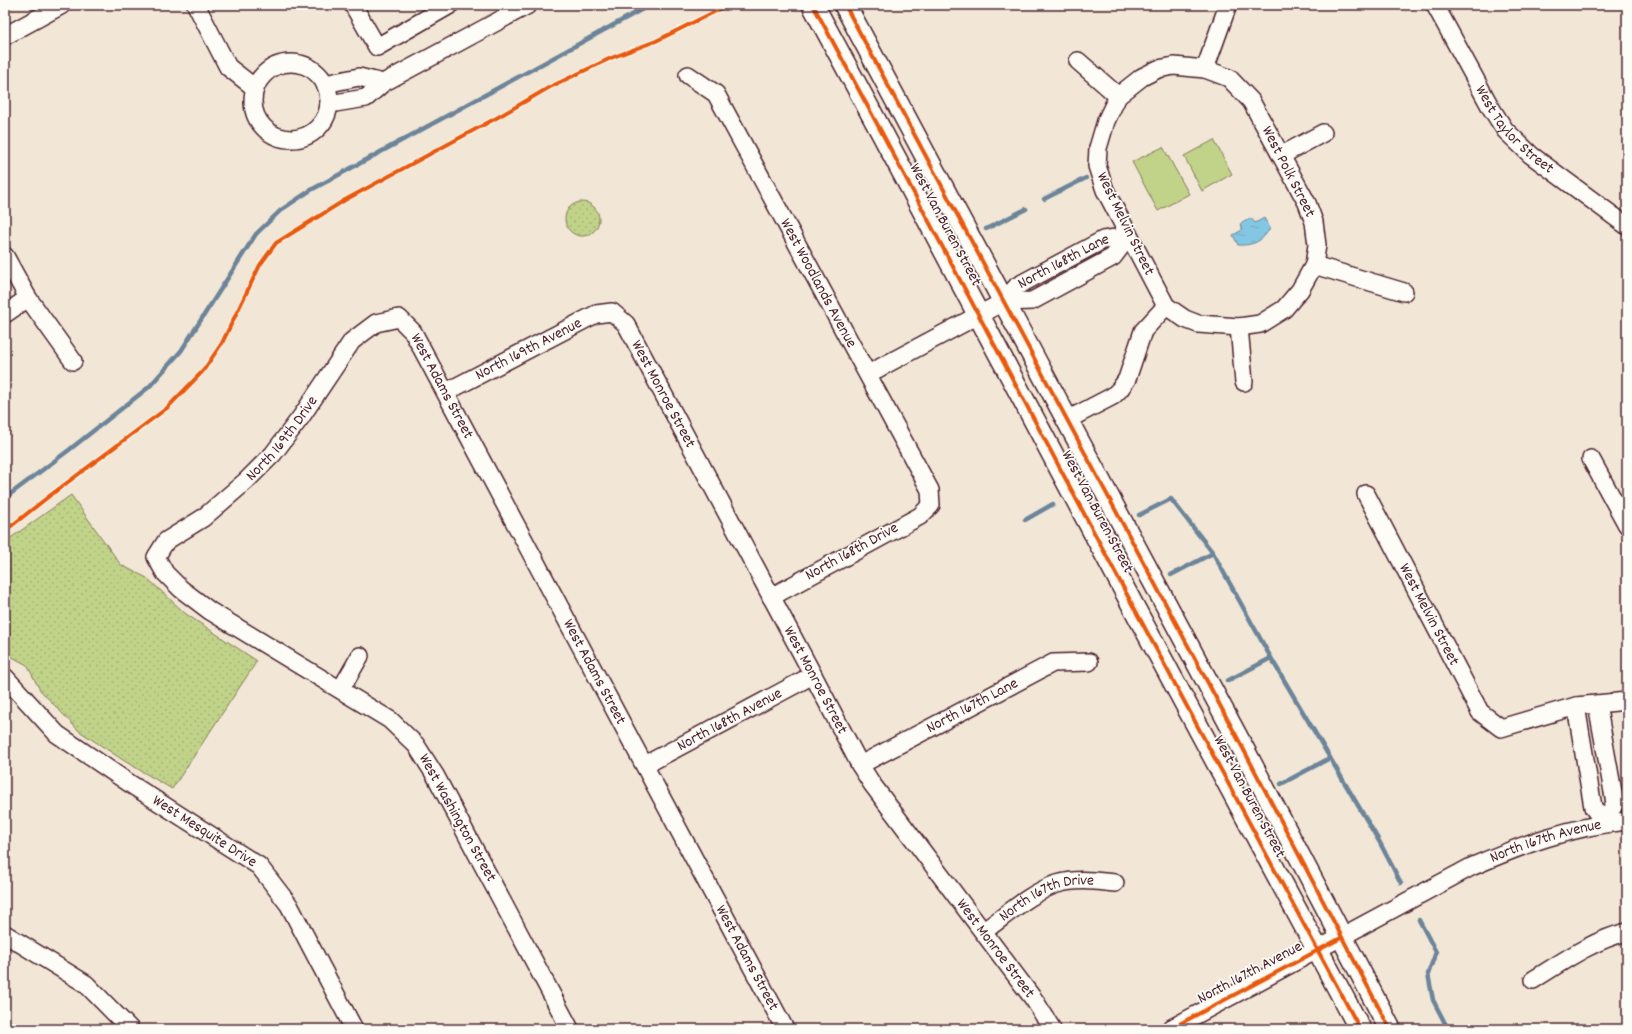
<svg xmlns="http://www.w3.org/2000/svg" width="1632" height="1034" font-family="Dekko,sans-serif">
<style>
.green{fill:#c0d389;stroke:#85795a}
.park{fill:url(#park-dots);stroke:#85795a}
.water{fill:url(#water-ripples);stroke:#6c849a}
.lines{fill:none;stroke-linecap:round;stroke-linejoin:round}
.stream{stroke:#6c849a;stroke-width:4.5}
.minor-casing{stroke:#4a1f2b;stroke-width:20}
.major-casing{stroke:#4a1f2b;stroke-width:24}
.minor{stroke:#fdfcf7;stroke-width:17}
.major{stroke:#fdfcf7;stroke-width:21}
.cycleway-casing{stroke:#fdfcf7;stroke-width:6}
.cycleway{stroke:#e8590c;stroke-width:4}
.labels{text-anchor:middle;dominant-baseline:central;stroke-width:3.5;stroke-linejoin:round;paint-order:stroke}
.street-label{font-size:16px;fill:#4a1f2b;stroke:#fdfcf7}
</style>
<defs>
<pattern id="park-dots" width="8" height="8" patternUnits="userSpaceOnUse"><rect width="8" height="8" fill="#c0d389"/><path d="M2 2h.1M6 6h.1" fill="none" stroke="#a6b576" stroke-width="1.8" stroke-linecap="round"/></pattern>
<pattern id="water-ripples" width="26" height="14" patternUnits="userSpaceOnUse"><rect width="26" height="14" fill="#83c7e4"/><path d="M2 4q2-2 4 0t4 0M15 11q2-2 4 0t4 0" fill="none" stroke="#73aac4"/></pattern>
</defs>
<rect width="100%" height="100%" fill="#f2e7d6"/>
<filter id="ink" filterUnits="userSpaceOnUse"><feTurbulence type="fractalNoise" baseFrequency=".025" numOctaves="2"/><feDisplacementMap in="SourceGraphic" scale="8" xChannelSelector="R" yChannelSelector="G"/><feConvolveMatrix kernelMatrix="1 2 1 2 8 2 1 2 1" color-interpolation-filters="sRGB"/></filter>
<g filter="url(#ink)">
<g class="green">
<path d="M 1214,140 L 1232,174 L 1202,191 L 1184,156 Z"/>
<path d="M 1163,147 L 1189,194 L 1158,211 L 1132,162 Z"/>
</g>
<g class="park">
<circle cx="582" cy="219" r="17"/>
<path d="M 71,495 L 121,565 L 147,578 L 186,614 L 257,661 L 172,789 L 126,762 L 79,731 L 40,690 L 27,665 L 5,653 L 5,542 Z"/>
</g>
<path class="water" d="M 1251,218 L 1255,223 L 1264,218 L 1270,228 C 1263,241 1253,246 1238,245 L 1233,235 L 1242,230 L 1240,224 Z"/>
<g class="lines">
<g class="stream">
<path d="M 1044,199 L 1086,178"/>
<path d="M 986,229 L 1026,209"/>
<path d="M 5,498 L 69,450 L 149,387 L 181,351 L 256,234 L 281,210 L 311,190 L 650,5"/>
<path d="M 1139,515 L 1171,499 L 1213,553 L 1271,658 L 1379,841 L 1401,883"/>
<path d="M 1025,520 L 1053,504"/>
<path d="M 1171,575 L 1213,553"/>
<path d="M 1227,681 L 1271,658"/>
<path d="M 1281,784 L 1330,758"/>
<path d="M 1419,920 L 1436,952 L 1428,974 L 1433,1000 L 1448,1029"/>
</g>
<g class="minor-casing">
<g id="minor">
<path d="M 196,5 L 228,67 L 255,88"/>
<path d="M 353,5 L 377,47 L 450,5"/>
<path id="s1" d="M 1435,5 L 1491,108 L 1505,130 L 1531,155 L 1627,226"/>
<path d="M 5,36 L 62,5"/>
<path d="M 1078,61 L 1118,96"/>
<circle cx="291" cy="101" r="38"/>
<path d="M 1174,66 L 1205,69 L 1229,78 L 1251,101 L 1307,203 L 1314,222 L 1317,245 L 1314,265 L 1300,290 L 1284,309 L 1260,324 L 1239,327 L 1198,324 L 1185,319 L 1166,306 L 1105,190 L 1097,166 L 1098,148 L 1106,121 L 1118,96 L 1142,77 L 1158,69 Z"/>
<path d="M 1205,69 L 1228,5"/>
<path id="s2" d="M 688,75 L 716,94 L 930,490 L 931,505 L 920,516 L 771,597"/>
<path d="M 325,84 L 359,77 L 383,83"/>
<path d="M 329,104 L 366,98 L 383,83 L 528,5"/>
<path d="M 1282,155 L 1323,133"/>
<path d="M 5,256 L 28,298 L 73,361"/>
<path d="M 1314,265 L 1404,292"/>
<path d="M 1003,302 L 1032,301 L 1113,257 L 1129,236"/>
<path d="M 5,314 L 28,298"/>
<path d="M 1239,327 L 1244,382"/>
<path id="s3" d="M 868,374 L 1003,302 L 1017,286 L 1103,240 L 1129,236"/>
<path id="s4" d="M 446,392 L 596,314 L 612,312 L 626,324 L 813,675 L 860,765 L 872,784 L 1035,1001 L 1052,1029"/>
<path d="M 1067,420 L 1113,396 L 1120,389 L 1127,379 L 1143,331 L 1166,306"/>
<path d="M 1591,459 L 1627,525"/>
<path id="s5" d="M 1366,494 L 1480,712 L 1501,728 L 1576,706 L 1627,701"/>
<path id="s6" d="M 5,677 L 57,734 L 132,785 L 259,866 L 289,905 L 354,1029"/>
<path d="M 341,689 L 360,656"/>
<path d="M 1597,704 L 1615,803 L 1604,823"/>
<path d="M 1576,706 L 1593,807 L 1604,823"/>
<path id="s7" d="M 645,765 L 813,675"/>
<path id="s8" d="M 860,765 L 1053,663 L 1089,662"/>
<path id="s9" d="M 984,931 C 1004,917 1033,891 1057,884 C 1076,878 1096,881 1115,883"/>
<path d="M 5,934 L 86,984 L 130,1029"/>
<path d="M 1533,980 C 1562,962 1593,940 1627,932"/>
<path id="s10" d="M 570,1029 L 435,775 L 416,745 L 390,720 L 210,611 L 181,589 L 165,573 L 156,557 L 166,541 L 203,518 L 246,481 L 273,454 L 301,417 L 352,341 L 376,323 L 399,318 L 413,332 L 785,1029"/>
<path id="s11" d="M 1170,1029 L 1471,867 C 1524,844 1569,827 1627,821"/>
</g>
</g>
<g class="major-casing">
<g id="major">
<path d="M 813,5 L 882,133 L 1132,604 L 1360,1029"/>
<path d="M 845,5 L 1246,754 L 1390,1029"/>
</g>
</g>
<use href="#minor" class="minor"/>
<use href="#major" class="major"/>
<g class="cycleway-casing">
<g id="cycleway">
<path d="M 813,5 L 882,133 L 1132,604 L 1360,1029"/>
<path d="M 845,5 L 1246,754 L 1390,1029"/>
<path d="M 5,531 L 48,497 L 167,408 L 203,371 L 222,343 L 260,265 L 276,243 L 345,200 L 500,116 L 550,87 L 611,58 L 656,41 L 728,5"/>
<path d="M 1170,1029 L 1341,938"/>
</g>
</g>
<use href="#cycleway" class="cycleway"/>
</g>
</g>
<g class="labels">
<g class="street-label">
<text stroke="none"><textPath href="#s1" startOffset="149">West Taylor Street</textPath></text>
<text transform="translate(1288 172) rotate(63)">West Polk Street</text>
<text transform="translate(1125 224) rotate(64)">West Melvin Street</text>
<text transform="translate(945 225) rotate(62)">West Van Buren Street</text>
<text stroke="none"><textPath href="#s3" startOffset="227">North 168th Lane</textPath></text>
<text stroke="none"><textPath href="#s2" startOffset="249">West Woodlands Avenue</textPath></text>
<text stroke="none"><textPath href="#s4" startOffset="93">North 169th Avenue</textPath></text>
<text stroke="none"><textPath href="#s10" startOffset="1077">West Adams Street</textPath></text>
<text stroke="none"><textPath href="#s4" startOffset="283">West Monroe Street</textPath></text>
<text stroke="none"><textPath href="#s10" startOffset="822">North 169th Drive</textPath></text>
<text transform="translate(1097 512) rotate(62)">West Van Buren Street</text>
<text transform="translate(852 552) rotate(-29)">North 168th Drive</text>
<text stroke="none"><textPath href="#s5" startOffset="136">West Melvin Street</textPath></text>
<text stroke="none"><textPath href="#s10" startOffset="1401">West Adams Street</textPath></text>
<text stroke="none"><textPath href="#s4" startOffset="607">West Monroe Street</textPath></text>
<text stroke="none"><textPath href="#s8" startOffset="127">North 167th Lane</textPath></text>
<text stroke="none"><textPath href="#s7" startOffset="96">North 168th Avenue</textPath></text>
<text transform="translate(1249 797) rotate(62)">West Van Buren Street</text>
<text transform="translate(457 818) rotate(61)">West Washington Street</text>
<text stroke="none"><textPath href="#s6" startOffset="254">West Mesquite Drive</textPath></text>
<text stroke="none"><textPath href="#s11" startOffset="421">North 167th Avenue</textPath></text>
<text stroke="none"><textPath href="#s9" startOffset="73">North 167th Drive</textPath></text>
<text stroke="none"><textPath href="#s4" startOffset="931">West Monroe Street</textPath></text>
<text stroke="none"><textPath href="#s10" startOffset="1725">West Adams Street</textPath></text>
<text transform="translate(1250 973) rotate(-28)">North 167th Avenue</text>
</g>
</g>
<rect width="1632" height="1034" fill="none" stroke="#fdfcf7" stroke-width="20"/>
<rect x="10" y="10" width="1612" height="1014" fill="none" stroke="#4a1f2b" stroke-width="1.5" filter="url(#ink)"/>
</svg>
